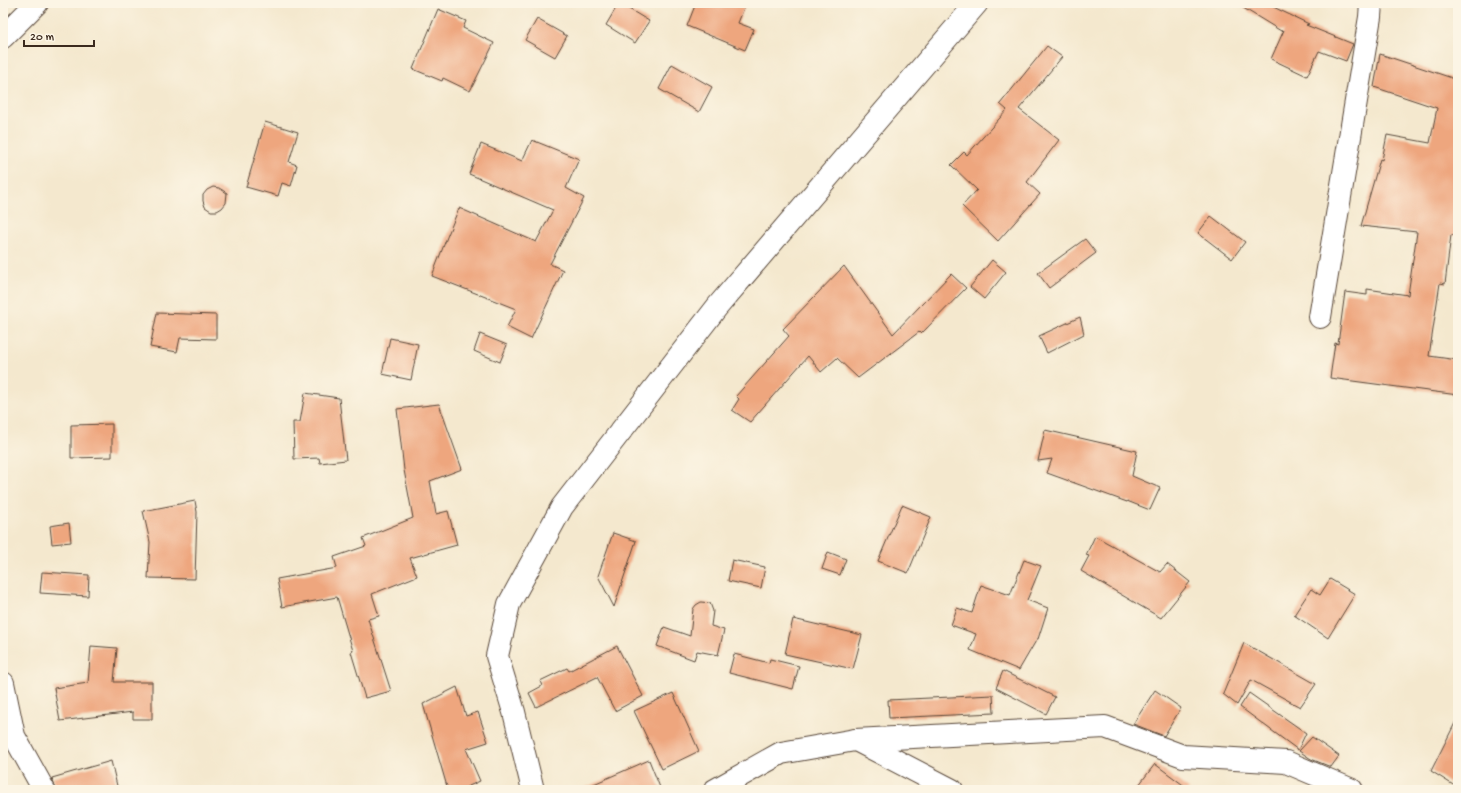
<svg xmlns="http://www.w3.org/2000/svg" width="1461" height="793" font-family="'Gochi Hand',sans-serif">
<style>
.building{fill:#eea67e}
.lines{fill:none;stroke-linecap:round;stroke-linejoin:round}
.minor-casing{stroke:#574638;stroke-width:24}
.highway-casing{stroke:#574638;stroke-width:24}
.minor{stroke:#fff;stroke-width:22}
.highway{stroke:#fff;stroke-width:22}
</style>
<rect width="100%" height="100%" fill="#fcf5e5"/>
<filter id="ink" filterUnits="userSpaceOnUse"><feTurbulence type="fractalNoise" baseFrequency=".025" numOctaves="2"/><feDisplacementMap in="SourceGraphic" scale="8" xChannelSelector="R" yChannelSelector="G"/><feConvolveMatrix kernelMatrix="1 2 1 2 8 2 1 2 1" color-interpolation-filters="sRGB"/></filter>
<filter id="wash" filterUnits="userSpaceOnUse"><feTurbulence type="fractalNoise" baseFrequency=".012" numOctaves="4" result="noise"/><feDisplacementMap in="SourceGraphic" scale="16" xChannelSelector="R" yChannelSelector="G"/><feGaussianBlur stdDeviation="0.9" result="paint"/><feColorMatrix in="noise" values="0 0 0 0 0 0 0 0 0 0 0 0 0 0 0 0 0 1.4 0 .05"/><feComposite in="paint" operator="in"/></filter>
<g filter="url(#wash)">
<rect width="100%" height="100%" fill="#f4e8ce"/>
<g id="blocks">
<g class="building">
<path d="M 619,3 L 649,21 L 635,43 L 606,25 Z"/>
<path d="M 696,3 L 746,3 L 738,23 L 754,29 L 745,50 L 687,26 Z"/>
<path d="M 1241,3 L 1265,3 L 1309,24 L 1306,25 L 1353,44 L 1346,61 L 1319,51 L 1307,76 L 1271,59 L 1284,30 L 1281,31 L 1240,6 Z"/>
<path d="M 438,9 L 466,21 L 463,28 L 494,43 L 470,91 L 443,78 L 442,81 L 413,69 Z"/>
<path d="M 537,19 L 567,36 L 555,57 L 525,40 Z"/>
<path d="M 1047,46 L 1062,57 L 1019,109 L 1059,140 L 1027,182 L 1040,194 L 998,241 L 962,206 L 977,190 L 951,165 L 964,152 L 967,155 L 1007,110 L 1000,104 Z"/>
<path d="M 1380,54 L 1458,80 L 1458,236 L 1451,235 L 1445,284 L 1440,283 L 1429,356 L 1458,360 L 1458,395 L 1330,378 L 1335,343 L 1338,344 L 1345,292 L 1367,295 L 1367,289 L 1408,295 L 1417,232 L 1361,226 L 1380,159 L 1382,160 L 1387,135 L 1430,143 L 1437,108 L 1374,87 Z"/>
<path d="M 672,64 L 712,87 L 699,112 L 659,89 Z"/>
<path d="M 265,122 L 298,132 L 289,162 L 297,165 L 291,186 L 282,183 L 278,196 L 246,187 Z"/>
<path d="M 532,140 L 579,159 L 566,188 L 584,198 L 550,264 L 563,270 L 531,339 L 507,327 L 516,309 L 432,276 L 447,237 L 459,208 L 536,242 L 553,210 L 469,174 L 481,144 L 522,161 Z"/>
<path d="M 213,187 L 219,188 L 227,193 L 226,203 L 222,208 L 217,211 L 211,211 L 205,207 L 203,201 L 203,195 L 207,190 Z"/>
<path d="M 1211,216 L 1245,242 L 1232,259 L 1198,233 Z"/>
<path d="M 1085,239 L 1096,253 L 1049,288 L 1038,273 Z"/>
<path d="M 992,260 L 1006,272 L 984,299 L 970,287 Z"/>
<path d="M 844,266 L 893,334 L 951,274 L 966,288 L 921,334 L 919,332 L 858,378 L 837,358 L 821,372 L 808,356 L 750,422 L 732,410 L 739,399 L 736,396 L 789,336 L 783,329 Z"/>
<path d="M 157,313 L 216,315 L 216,339 L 180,338 L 177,352 L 150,347 Z"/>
<path d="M 1080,317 L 1084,334 L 1047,353 L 1039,336 Z"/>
<path d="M 480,334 L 507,345 L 500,362 L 474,351 Z"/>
<path d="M 390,338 L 418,344 L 411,380 L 382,374 Z"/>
<path d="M 305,393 L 339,398 L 346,460 L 320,463 L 319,458 L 294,459 L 293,422 L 300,422 Z"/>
<path d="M 439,404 L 462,469 L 430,481 L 436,514 L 448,511 L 457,545 L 410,558 L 417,576 L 372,594 L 379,616 L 368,619 L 391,691 L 365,698 L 351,652 L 353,651 L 337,597 L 282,607 L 277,579 L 337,568 L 334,557 L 366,546 L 363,538 L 413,518 L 404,470 L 397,409 Z"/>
<path d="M 112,424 L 112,457 L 71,458 L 71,425 Z"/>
<path d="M 1045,430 L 1137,451 L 1132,476 L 1160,488 L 1150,510 L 1127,501 L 1127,502 L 1047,473 L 1052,459 L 1038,461 Z"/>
<path d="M 195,501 L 197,512 L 195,579 L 148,578 L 150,542 L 143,511 Z"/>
<path d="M 902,505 L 931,517 L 908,573 L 878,561 Z"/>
<path d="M 69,523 L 71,542 L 52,544 L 50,526 Z"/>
<path d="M 613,533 L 636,541 L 614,607 L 598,576 Z"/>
<path d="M 1095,536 L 1160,572 L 1167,564 L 1190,582 L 1161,618 L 1081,571 L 1089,556 L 1086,555 Z"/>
<path d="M 828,552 L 846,559 L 840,575 L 822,569 Z"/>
<path d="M 732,560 L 765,567 L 761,588 L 728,581 Z"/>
<path d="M 1024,560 L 1041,566 L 1027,600 L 1048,608 L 1038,639 L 1037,639 L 1019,670 L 970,650 L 976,634 L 951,625 L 957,608 L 972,613 L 981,585 L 1010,595 Z"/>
<path d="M 42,572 L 89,575 L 88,596 L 40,593 Z"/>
<path d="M 1330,579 L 1355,594 L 1328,638 L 1294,615 L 1311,589 L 1320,595 Z"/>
<path d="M 701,602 L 710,603 L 713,611 L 711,626 L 724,630 L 718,655 L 697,651 L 694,660 L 657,646 L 664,627 L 690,636 L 693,609 L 696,605 Z"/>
<path d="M 793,619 L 862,635 L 853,669 L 785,654 Z"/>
<path d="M 1244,643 L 1316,684 L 1300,707 L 1251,680 L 1237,705 L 1223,694 Z"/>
<path d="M 91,646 L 117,648 L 114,682 L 152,682 L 152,719 L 133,719 L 133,712 L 60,721 L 54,688 L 88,683 Z"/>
<path d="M 617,646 L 643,696 L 615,711 L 597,677 L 536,707 L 529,693 L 542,686 L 540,681 L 567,668 L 569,671 Z"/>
<path d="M 734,654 L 769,663 L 770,659 L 799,666 L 793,689 L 729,673 Z"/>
<path d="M 1003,671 L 1055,697 L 1046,714 L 996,688 Z"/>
<path d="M 457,687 L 466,716 L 478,712 L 488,742 L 466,749 L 480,781 L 460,790 L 448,790 L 423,704 Z"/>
<path d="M 1155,690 L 1181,708 L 1164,736 L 1133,724 Z"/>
<path d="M 673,693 L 699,751 L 662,769 L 634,711 Z"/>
<path d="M 1249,693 L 1306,733 L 1298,750 L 1240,707 Z"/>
<path d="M 993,695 L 994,713 L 889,718 L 888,700 Z"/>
<path d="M 1458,717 L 1458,788 L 1431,771 Z"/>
<path d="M 1312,737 L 1339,756 L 1331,767 L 1311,759 L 1299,751 Z"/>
<path d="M 649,760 L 661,790 L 580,790 Z"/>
<path d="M 111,761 L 118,790 L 56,790 L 52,778 Z"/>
<path d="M 1155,764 L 1190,790 L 1135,790 Z"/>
</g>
</g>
</g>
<g filter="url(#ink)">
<use href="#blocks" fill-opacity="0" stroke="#574638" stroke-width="1"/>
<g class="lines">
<g class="minor-casing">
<g id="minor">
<path d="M 1320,317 L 1370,17 L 1371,3"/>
<path d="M 3,683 L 14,736 L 44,790"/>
<path d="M 856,740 L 952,790"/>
<path d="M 533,790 L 514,712 L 497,656 L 509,604 L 562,507 L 717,307 L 977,3"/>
<path d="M 715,790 L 781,753 L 855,740 L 1105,727 L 1183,756 L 1286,762 L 1352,790"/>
</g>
</g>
<g class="highway-casing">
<path id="highway" d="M 3,37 L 37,3"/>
</g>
<use href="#minor" class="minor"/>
<use href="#highway" class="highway"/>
</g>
</g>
<rect width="1461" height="793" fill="none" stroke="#fcf5e5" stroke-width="16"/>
<path d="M24 40v6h70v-6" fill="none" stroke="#3b2a1e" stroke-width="2"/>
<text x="30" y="40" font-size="12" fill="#3b2a1e" stroke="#fcf5e5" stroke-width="3" paint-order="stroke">20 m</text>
</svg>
